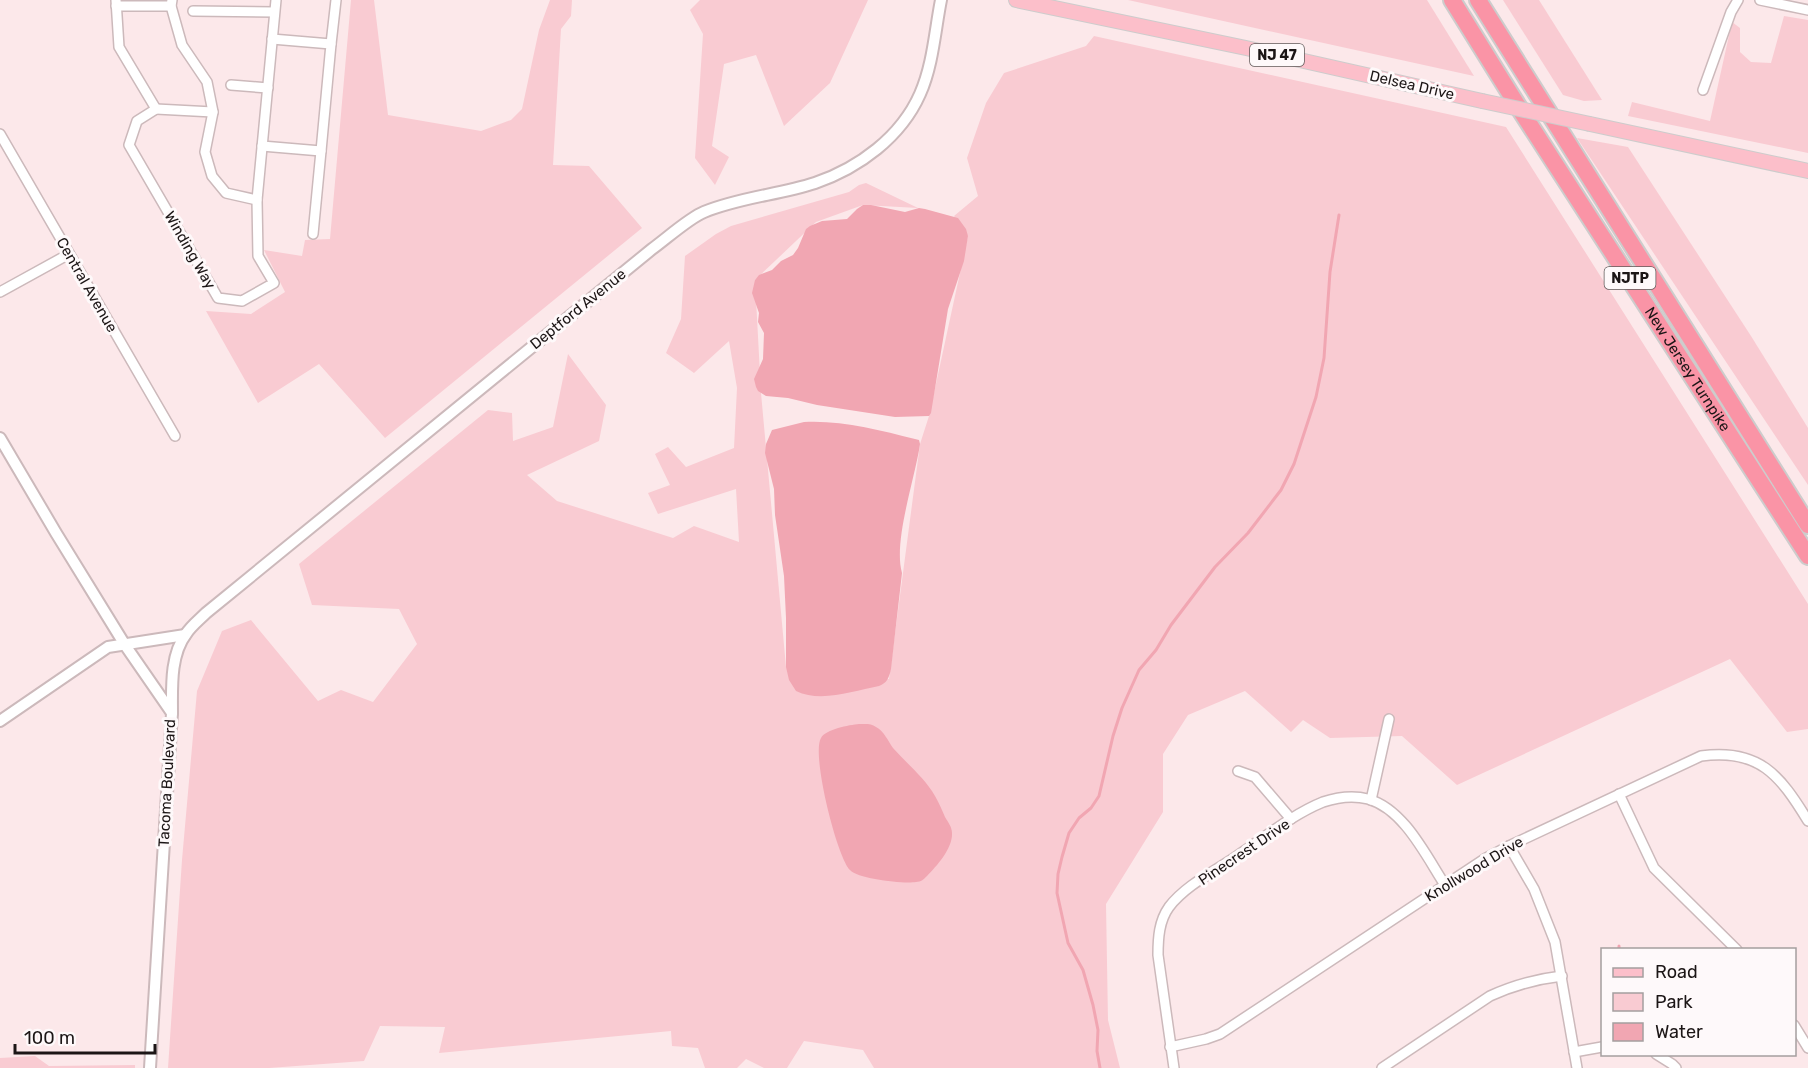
<svg xmlns="http://www.w3.org/2000/svg" width="1808" height="1068" font-family="Rubik,sans-serif">
<style>
.green{fill:#f9cbd2}
.water{fill:#f1a6b2}
.lines{fill:none;stroke-linecap:round;stroke-linejoin:round}
.stream{stroke:#f1a6b2;stroke-width:3}
.minor-casing{stroke:#ccb9bb;stroke-width:12}
.tertiary-casing{stroke:#ccb9bb;stroke-width:14}
.primary-casing{stroke:#cdcccc;stroke-width:16}
.motorway-casing{stroke:#cdcccc;stroke-width:20}
.minor{stroke:#fff;stroke-width:9}
.tertiary{stroke:#fff;stroke-width:10}
.primary{stroke:#fcbfca;stroke-width:14}
.motorway{stroke:#fa94a6;stroke-width:16}
.primary-bridge-casing{stroke:#cdcccc;stroke-width:16;stroke-linecap:butt}
.primary-bridge{stroke:#fcbfca;stroke-width:14}
.labels{text-anchor:middle;dominant-baseline:central;stroke-width:6;stroke-linejoin:round;paint-order:stroke}
.shield{fill:#fef9fa;stroke:#605a5a;stroke-width:1.5}
.shield-label{font-size:14px;font-weight:bold;fill:#1c1616}
.street-label{font-size:15px;fill:#1c1616;stroke:#fef9fa}
</style>
<rect width="100%" height="100%" fill="#fce8ea"/>
<g class="green">
<path d="M 351,0 L 374,0 L 388,115 L 481,131 L 511,120 L 522,109 L 539,30 L 550,0 L 572,0 L 571,16 L 561,29 L 553,165 L 589,166 L 642,228 L 385,438 L 319,364 L 258,403 L 206,311 L 251,314 L 285,292 L 264,250 L 302,256 L 305,240 L 330,239 Z"/>
<path d="M 700,0 L 868,0 L 830,83 L 784,126 L 756,55 L 724,64 L 712,146 L 729,157 L 715,185 L 695,158 L 703,34 L 690,10 Z"/>
<path d="M 1128,0 L 1427,0 L 1474,76 Z"/>
<path d="M 1503,0 L 1539,0 L 1602,100 L 1584,101 L 1563,95 Z"/>
<path d="M 1784,16 L 1808,20 L 1808,153 L 1628,116 L 1632,102 L 1710,121 L 1732,22 L 1740,28 L 1740,52 L 1751,62 L 1771,63 Z"/>
<path d="M 1094,36 L 1506,127 L 1808,604 L 1808,729 L 1787,732 L 1730,659 L 1457,785 L 1402,736 L 1330,738 L 1303,720 L 1291,732 L 1245,691 L 1188,715 L 1163,754 L 1163,812 L 1106,904 L 1108,1020 L 1120,1068 L 874,1068 L 863,1050 L 804,1041 L 787,1068 L 764,1068 L 746,1059 L 737,1068 L 705,1068 L 698,1048 L 672,1046 L 671,1031 L 439,1053 L 445,1027 L 380,1026 L 364,1061 L 269,1068 L 168,1068 L 182,860 L 197,691 L 222,631 L 251,620 L 318,701 L 341,690 L 373,702 L 417,644 L 399,609 L 312,605 L 299,564 L 488,410 L 512,413 L 513,441 L 553,427 L 568,354 L 606,405 L 599,441 L 527,475 L 557,501 L 673,538 L 694,526 L 739,542 L 736,489 L 658,514 L 648,493 L 670,485 L 655,454 L 668,447 L 686,467 L 734,448 L 737,388 L 729,341 L 694,373 L 666,353 L 681,319 L 685,256 L 716,234 L 731,226 L 849,192 L 859,185 L 866,183 L 918,208 L 863,205 L 816,222 L 755,280 L 761,393 L 786,667 L 889,679 L 920,444 L 929,416 L 968,236 L 954,216 L 978,196 L 967,158 L 986,103 L 1004,73 L 1086,46 Z"/>
<path d="M 1577,138 L 1628,147 L 1751,336 L 1808,428 L 1808,485 Z"/>
<path d="M 35,1056 L 49,1066 L 135,1065 L 135,1068 L 0,1068 L 0,1058 Z"/>
</g>
<g class="water">
<path d="M 863,205 L 871,205 L 905,212 L 919,208 L 925,209 L 958,218 L 966,229 L 968,236 L 964,261 L 948,309 L 931,413 L 929,416 L 895,417 L 817,405 L 788,398 L 766,396 L 758,391 L 756,387 L 754,379 L 763,359 L 764,333 L 758,322 L 759,313 L 752,293 L 755,280 L 759,275 L 772,270 L 781,261 L 793,255 L 798,248 L 806,229 L 810,226 L 822,221 L 847,219 L 857,209 Z"/>
<path d="M 804,422 C 841,420 879,430 915,439 L 919,440 L 920,444 C 915,479 893,541 902,573 L 891,669 C 889,678 887,683 879,686 C 853,691 821,703 796,691 L 789,680 L 786,667 L 786,618 L 784,576 L 775,515 L 774,489 L 765,453 L 766,444 L 772,430 Z"/>
<path d="M 859,724 C 865,724 871,723 876,727 C 884,731 888,741 893,748 C 907,764 925,778 935,796 C 939,803 942,810 945,817 C 948,822 952,827 952,833 C 953,848 937,866 927,876 C 924,879 921,882 916,882 C 903,884 858,879 850,870 C 837,857 811,754 821,738 C 826,729 849,725 859,724 Z"/>
</g>
<g class="lines">
<g class="stream">
<path d="M 1619,946 L 1619,950"/>
<path d="M 1100,1068 L 1097,1051 L 1098,1030 L 1093,1005 L 1083,970 L 1068,943 L 1057,893 L 1058,874 L 1062,857 L 1069,833 L 1079,818 L 1091,808 L 1099,796 L 1113,736 L 1122,708 L 1139,670 L 1156,650 L 1171,625 L 1215,567 L 1248,533 L 1281,490 L 1294,464 L 1316,397 L 1324,358 L 1330,272 L 1339,215"/>
</g>
<g class="minor-casing">
<g id="minor">
<path d="M 116,0 L 119,47 L 156,109 L 137,121 L 129,145 L 218,298 L 242,301 L 274,283 L 258,256 L 257,200 L 226,193 L 212,176 L 205,152 L 213,112 L 207,82 L 182,45 L 171,6 L 172,0"/>
<path d="M 1760,0 L 1808,10"/>
<path d="M 116,6 L 171,6"/>
<path d="M 193,11 L 274,12"/>
<path d="M 331,44 L 336,0"/>
<path d="M 231,85 L 268,88"/>
<path d="M 1703,90 L 1731,12 L 1738,0"/>
<path d="M 156,109 L 213,112"/>
<path d="M 0,134 L 175,436"/>
<path d="M 262,146 L 321,151 L 331,44 L 272,39"/>
<path d="M 257,200 L 276,0"/>
<path d="M 313,234 L 321,151"/>
<path d="M 0,292 L 69,254"/>
<path d="M 1238,771 L 1255,777 L 1291,819"/>
<path d="M 1619,794 L 1654,868 L 1737,950"/>
<path d="M 1371,800 L 1389,719"/>
<path d="M 1509,846 L 1534,889 L 1555,942 L 1577,1068"/>
<path d="M 1794,1025 L 1808,1048"/>
<path d="M 1170,1047 L 1206,1039 L 1220,1034 L 1486,858 L 1509,846 L 1701,756 C 1759,748 1780,775 1808,821"/>
<path d="M 1574,1052 L 1602,1047"/>
<path d="M 1656,1054 L 1672,1064 L 1676,1068"/>
<path d="M 1174,1068 L 1158,955 C 1158,938 1159,921 1169,907 C 1185,886 1213,872 1234,858 C 1263,839 1291,815 1323,802 C 1338,797 1353,795 1368,799 C 1404,809 1426,856 1445,885"/>
<path d="M 1382,1068 L 1490,996 C 1514,985 1536,979 1562,976"/>
</g>
</g>
<g class="tertiary-casing">
<g id="tertiary">
<path d="M 0,438 L 56,533 L 125,645 L 172,713 L 150,1068"/>
<path d="M 172,713 C 172,688 170,655 186,634 C 191,626 199,620 206,613 L 652,249 C 666,239 689,218 704,212 C 741,197 778,195 815,183 C 859,168 901,137 920,94 C 933,65 935,30 941,0"/>
<path d="M 0,721 L 108,647 L 185,635"/>
</g>
</g>
<g class="primary-casing">
<g id="primary">
<path d="M 1016,0 L 1246,48 L 1482,101"/>
<path d="M 1590,124 L 1808,171"/>
</g>
</g>
<g class="motorway-casing">
<g id="motorway">
<path id="s1" d="M 1452,0 L 1521,111 L 1808,556"/>
<path d="M 1478,0 L 1808,525"/>
</g>
</g>
<use href="#minor" class="minor"/>
<use href="#tertiary" class="tertiary"/>
<use href="#primary" class="primary"/>
<use href="#motorway" class="motorway"/>
<g class="primary-bridge-casing">
<path id="primary-bridge" d="M 1482,101 L 1590,124"/>
</g>
<use href="#primary-bridge" class="primary-bridge"/>
</g>
<g class="labels">
<g class="shield">
<rect x="1250" y="44" width="54" height="22" rx="4.5"/>
<rect x="1604.5" y="267" width="51" height="22" rx="4.5"/>
</g>
<g class="shield-label">
<text x="1277" y="55">NJ 47</text>
<text x="1630" y="278">NJTP</text>
</g>
<g class="street-label">
<text transform="translate(1412 85) rotate(13)">Delsea Drive</text>
<text transform="translate(190 250) rotate(60)">Winding Way</text>
<text transform="translate(87 285) rotate(60)">Central Avenue</text>
<text transform="translate(578 309) rotate(-39)">Deptford Avenue</text>
<text stroke="none"><textPath href="#s1" startOffset="438">New Jersey Turnpike</textPath></text>
<text transform="translate(167 783) rotate(-87)">Tacoma Boulevard</text>
<text transform="translate(1244 852) rotate(-34)">Pinecrest Drive</text>
<text transform="translate(1474 869) rotate(-31)">Knollwood Drive</text>
</g>
</g>
<rect x="1601" y="948" width="195" height="108" fill="#fef9fa" stroke="#a49e9f" stroke-width="1.5"/>
<rect x="1613" y="968" width="30" height="9" fill="#fcbfca" stroke="#a49e9f" stroke-width="1.5"/>
<text x="1655" y="978" font-size="18" fill="#1c1616">Road</text>
<rect x="1613" y="993" width="30" height="18" fill="#f9cbd2" stroke="#a49e9f" stroke-width="1.5"/>
<text x="1655" y="1008" font-size="18" fill="#1c1616">Park</text>
<rect x="1613" y="1023" width="30" height="18" fill="#f1a6b2" stroke="#a49e9f" stroke-width="1.5"/>
<text x="1655" y="1038" font-size="18" fill="#1c1616">Water</text>
<path d="M15 1044v9h140v-9" fill="none" stroke="#1c1616" stroke-width="3"/>
<text x="24" y="1044" font-size="18" fill="#1c1616" stroke="#fef9fa" stroke-width="4.5" paint-order="stroke">100 m</text>
</svg>
